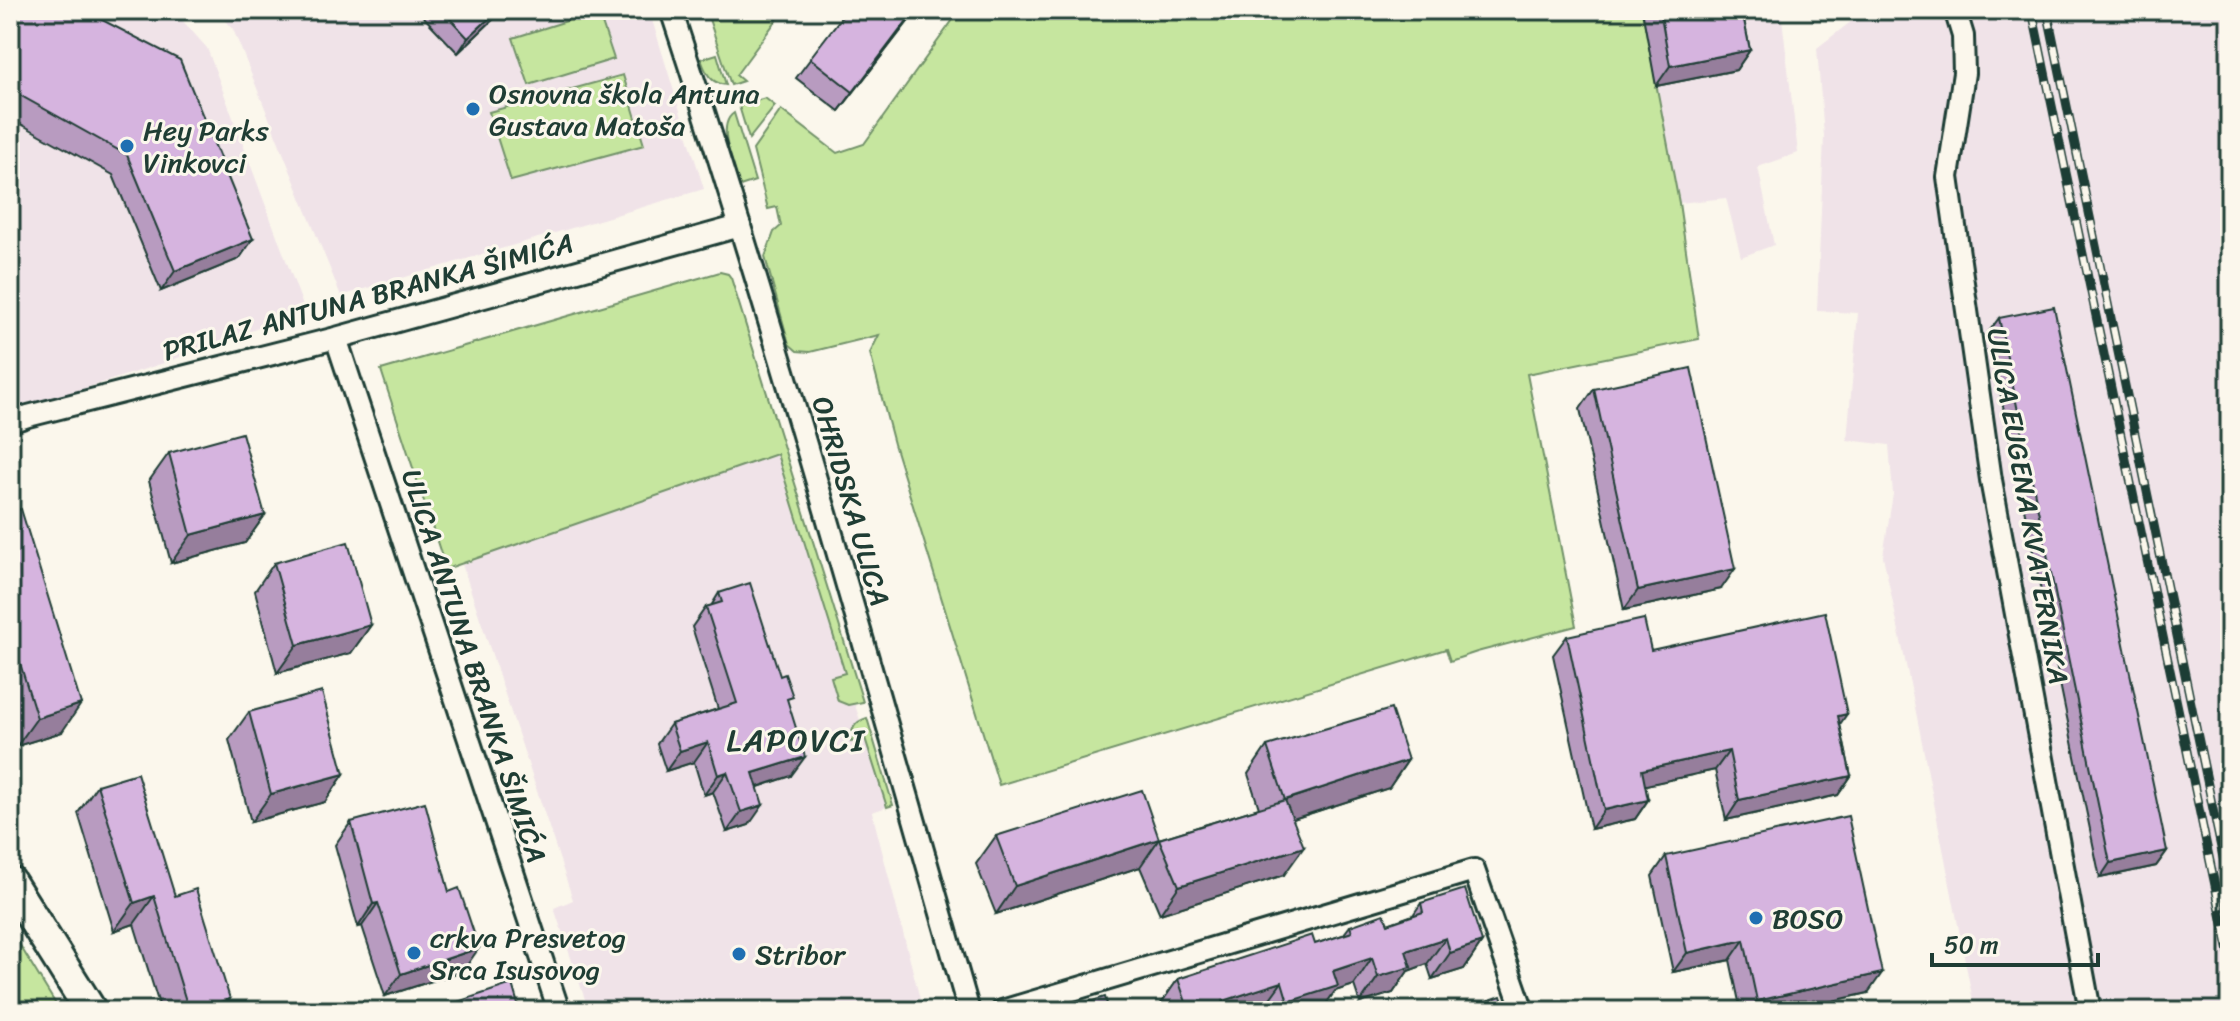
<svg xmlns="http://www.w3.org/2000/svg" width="2240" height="1021" font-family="Sriracha,sans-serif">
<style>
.built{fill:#f0e3e8}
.green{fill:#c6e69f;stroke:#72926a;stroke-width:2}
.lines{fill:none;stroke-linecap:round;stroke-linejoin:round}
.street-casing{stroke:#1f3d34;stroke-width:26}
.secondary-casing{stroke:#1f3d34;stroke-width:36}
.street{stroke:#fbf7ec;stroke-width:20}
.secondary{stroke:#fbf7ec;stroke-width:30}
.rail-casing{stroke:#1f3d34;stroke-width:9}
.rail{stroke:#fbf7ec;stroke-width:6;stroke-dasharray:18;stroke-linecap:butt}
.wall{fill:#b89bc0;stroke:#1f3d34;stroke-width:2}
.shaded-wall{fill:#967e9c;stroke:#1f3d34;stroke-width:2}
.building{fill:#d6b4df;stroke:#1f3d34;stroke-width:2}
.poi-dot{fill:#1f6fb2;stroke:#fbf7ec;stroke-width:3}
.labels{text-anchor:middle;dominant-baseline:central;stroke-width:6;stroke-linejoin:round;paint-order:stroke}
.poi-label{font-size:28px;fill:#1f3d34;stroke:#fbf7ec;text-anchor:start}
.street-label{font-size:28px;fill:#1f3d34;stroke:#fbf7ec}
.quarter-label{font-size:32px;letter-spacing:2px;fill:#1f3d34;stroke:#fbf7ec}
</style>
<rect width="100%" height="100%" fill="#fbf7ec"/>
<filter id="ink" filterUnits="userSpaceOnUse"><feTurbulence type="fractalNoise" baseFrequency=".0125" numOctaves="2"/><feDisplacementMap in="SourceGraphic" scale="16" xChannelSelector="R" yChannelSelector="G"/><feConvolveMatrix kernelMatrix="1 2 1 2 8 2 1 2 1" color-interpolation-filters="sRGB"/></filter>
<g filter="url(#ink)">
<g class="built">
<path d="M 10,10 L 173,10 L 207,48 L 305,311 L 161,364 L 10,412 Z"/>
<path d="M 217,10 L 649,10 L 704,189 L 341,296 L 233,29 Z"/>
<path d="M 1642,10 L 1781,10 L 1798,153 L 1758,167 L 1774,245 L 1741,257 L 1726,198 L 1679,203 Z"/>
<path d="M 1866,10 L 2225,10 L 2230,53 L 2230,1011 L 1975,1011 L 1917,717 L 1883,556 L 1893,494 L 1889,445 L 1847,440 L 1858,313 L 1817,311 L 1824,136 L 1817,48 Z"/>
<path d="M 778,453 L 845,673 L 831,678 L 838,701 L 842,704 L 855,705 L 860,720 L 855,724 L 851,742 L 865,738 L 887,807 L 872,812 L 920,999 L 882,1011 L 589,1011 L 554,908 L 573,900 L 462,564 Z"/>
</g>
<g class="green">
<path d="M 706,10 L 784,10 L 736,75 L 743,81 L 731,85 Z"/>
<path d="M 960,10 L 1642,10 L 1679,203 L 1699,339 L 1527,374 L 1576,626 L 1477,652 L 1450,661 L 1446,649 L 999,785 L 894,444 L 870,353 L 879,335 L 810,352 L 797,351 L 789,344 L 765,257 L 774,232 L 781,226 L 777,207 L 768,209 L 753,150 L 781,110 L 837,153 L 864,144 Z"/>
<path d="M 598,11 L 614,59 L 529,85 L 513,38 Z"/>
<path d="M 717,54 L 726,85 C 710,83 706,73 701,59 Z"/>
<path d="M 623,75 L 644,145 L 511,181 L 489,112 Z"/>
<path d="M 765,98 L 775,106 L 749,139 L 739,106 Z"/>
<path d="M 734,113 L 755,181 L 740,186 C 734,167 715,125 734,113 Z"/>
<path d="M 720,272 L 728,274 L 731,278 L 863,702 L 848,705 L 838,701 L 831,677 L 845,673 L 777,454 L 446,569 L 381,370 Z"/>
<path d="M 867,718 L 893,805 L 887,807 L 865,738 L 851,742 C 851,729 854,722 867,718 Z"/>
<path d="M 10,929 L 60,1011 L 10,1011 Z"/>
</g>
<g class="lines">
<g class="street-casing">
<g id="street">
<path d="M 671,10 C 780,341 873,677 969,1011"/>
<path d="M 1952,10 L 1956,13 L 1963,36 L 1964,73 L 1948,177 L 1991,480 L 2090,1011"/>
<path d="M 336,338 L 559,1011"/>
<path d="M 10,422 L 28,416 L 336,338 L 740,226"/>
<path d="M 1002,1011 L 1474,870 L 1523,1011"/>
</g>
</g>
<g class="secondary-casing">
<path id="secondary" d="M 10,882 L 91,1011"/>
</g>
<use href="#street" class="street"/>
<use href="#secondary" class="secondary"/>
<g class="rail-casing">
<g id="rail">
<path d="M 2032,10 L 2230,957"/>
<path d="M 2047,10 L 2230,891"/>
</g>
</g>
<use href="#rail" class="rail"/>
</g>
<g class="wall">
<path d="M 10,10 L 253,239 L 239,259 L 161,291 L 113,175 L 10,118 Z"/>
<path d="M 417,10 L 503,10 L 458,53 Z"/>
<path d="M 847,10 L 917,10 L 839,111 L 796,78 Z"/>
<path d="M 1642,10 L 1742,10 L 1750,50 L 1736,70 L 1656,86 Z"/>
<path d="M 1999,318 L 2167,851 L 2156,866 L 2100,878 L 1988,333 Z"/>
<path d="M 1594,389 L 1721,589 L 1624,610 L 1580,409 Z"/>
<path d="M 169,453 L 265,515 L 245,543 L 171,563 L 149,481 Z"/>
<path d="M 10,512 L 62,732 L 17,746 L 10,722 Z"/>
<path d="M 274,563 L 371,625 L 351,653 L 277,673 L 255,591 Z"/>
<path d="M 719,593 L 788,704 L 791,776 L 758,787 L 749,825 L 727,832 L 713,792 L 704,795 L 694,762 L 666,771 L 657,744 L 671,724 L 718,709 L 692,627 L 706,607 L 711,606 Z"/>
<path d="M 1567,636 L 1651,650 L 1840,724 L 1851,776 L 1838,795 L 1726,820 L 1715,770 L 1645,785 L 1648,800 L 1635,819 L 1591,829 L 1553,655 Z"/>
<path d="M 249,712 L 344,774 L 325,802 L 251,822 L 229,740 Z"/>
<path d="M 1267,746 L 1408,760 L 1389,788 L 1293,819 L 1284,875 L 1160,914 L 1140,867 L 996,914 L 976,864 L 996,836 L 1159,839 L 1259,808 L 1248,774 Z"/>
<path d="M 97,785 L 175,896 L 230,999 L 221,1011 L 161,1011 L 134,924 L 114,931 L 78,813 Z"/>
<path d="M 351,822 L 463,971 L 385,996 L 362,926 L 358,927 L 335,845 Z"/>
<path d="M 1666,856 L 1868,993 L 1788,1011 L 1741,1011 L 1730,960 L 1673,972 L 1652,876 Z"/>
<path d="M 1421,903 L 1482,942 L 1464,969 L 1432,979 L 1427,964 L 1408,971 L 1393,993 L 1360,1003 L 1354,985 L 1335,991 L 1321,1011 L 1264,1011 L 1263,1008 L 1254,1011 L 1162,1011 L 1160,1005 L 1178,979 L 1315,944 L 1343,935 L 1350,926 L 1388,924 L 1413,915 Z"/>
</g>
<g class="shaded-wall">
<path d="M 498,10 L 503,10 L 458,53 L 468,38 Z"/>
<path d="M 915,10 L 917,10 L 839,111 L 853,92 Z"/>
<path d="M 1750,50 L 1736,70 L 1656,86 L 1670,66 Z"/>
<path d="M 253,239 L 239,259 L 161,291 L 175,271 Z"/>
<path d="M 265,515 L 245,543 L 171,563 L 191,535 Z"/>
<path d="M 1735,569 L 1721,589 L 1624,610 L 1638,590 Z"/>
<path d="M 371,625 L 351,653 L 277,673 L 297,645 Z"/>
<path d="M 81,704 L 62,732 L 17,746 L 37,718 Z"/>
<path d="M 1847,714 L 1834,733 L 1838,716 Z"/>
<path d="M 708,742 L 694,762 L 666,771 L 680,751 Z"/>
<path d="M 1729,751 L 1715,770 L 1628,789 L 1642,770 Z"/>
<path d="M 805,757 L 791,776 L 739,793 L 753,773 Z"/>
<path d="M 1408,760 L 1389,788 L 1265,828 L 1285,800 Z"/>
<path d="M 727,772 L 713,792 L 704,795 L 718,775 Z"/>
<path d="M 344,774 L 325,802 L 251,822 L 271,794 Z"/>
<path d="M 1851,776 L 1838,795 L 1726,820 L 1739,800 Z"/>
<path d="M 1648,800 L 1635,819 L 1591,829 L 1604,810 Z"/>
<path d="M 763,805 L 749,825 L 727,832 L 741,812 Z"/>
<path d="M 1159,839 L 1140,867 L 996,914 L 1015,886 Z"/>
<path d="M 1304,847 L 1284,875 L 1160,914 L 1179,886 Z"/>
<path d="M 2167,851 L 2156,866 L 2100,878 L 2110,863 Z"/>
<path d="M 154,896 L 134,924 L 114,931 L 134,903 Z"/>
<path d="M 378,903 L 362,926 L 358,927 L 373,904 Z"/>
<path d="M 1446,938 L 1427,964 L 1408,971 L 1393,993 L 1360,1003 L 1378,977 L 1406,951 Z"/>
<path d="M 1744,940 L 1730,960 L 1673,972 L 1687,953 Z"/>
<path d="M 1482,942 L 1464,969 L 1432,979 L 1450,953 Z"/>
<path d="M 479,948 L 463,971 L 385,996 L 401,974 Z"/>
<path d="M 1372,958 L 1354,985 L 1335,991 L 1321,1011 L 1282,1011 L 1288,1002 L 1333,971 Z"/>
<path d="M 1882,973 L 1868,993 L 1788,1011 L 1750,1011 L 1757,1001 Z"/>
<path d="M 1282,982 L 1263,1008 L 1254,1011 L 1216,1011 L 1223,1001 Z"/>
<path d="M 230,999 L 221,1011 L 191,1011 Z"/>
</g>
<g class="building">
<path d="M 10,10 L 83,10 L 180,60 L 253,239 L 175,271 L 127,155 L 14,92 L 10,96 Z"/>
<path d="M 442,10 L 498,10 L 468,38 Z"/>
<path d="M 847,10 L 915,10 L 853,92 L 810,58 Z"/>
<path d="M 1660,10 L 1742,10 L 1750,50 L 1670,66 Z"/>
<path d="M 2054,307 L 2167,851 L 2110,863 L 1999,318 Z"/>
<path d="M 1691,368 L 1735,569 L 1638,590 L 1594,389 Z"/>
<path d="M 242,433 L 265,515 L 191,535 L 169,453 Z"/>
<path d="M 21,509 L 81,704 L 37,718 L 10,631 L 10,512 Z"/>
<path d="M 348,542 L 371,625 L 297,645 L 274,563 Z"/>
<path d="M 750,583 L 780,676 L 785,674 L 793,697 L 787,699 L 805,757 L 753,773 L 763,805 L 741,812 L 727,772 L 718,775 L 708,742 L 680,751 L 671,724 L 737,703 L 706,607 L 722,602 L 719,593 Z"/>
<path d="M 1825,612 L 1847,714 L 1838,716 L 1851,776 L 1739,800 L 1729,751 L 1642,770 L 1648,800 L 1604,810 L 1567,636 L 1644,619 L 1651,650 Z"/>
<path d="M 322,692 L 344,774 L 271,794 L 249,712 Z"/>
<path d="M 1391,709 L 1408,760 L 1285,800 L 1267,746 Z"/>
<path d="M 137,773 L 175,896 L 196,889 L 230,999 L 189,1011 L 154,896 L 134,903 L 97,785 Z"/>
<path d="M 1142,790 L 1159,839 L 1015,886 L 996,836 Z"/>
<path d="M 1285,800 L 1304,847 L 1179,886 L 1159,839 Z"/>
<path d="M 425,802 L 449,892 L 459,888 L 479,948 L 401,974 L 378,903 L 373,904 L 351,822 Z"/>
<path d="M 1848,816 L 1882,973 L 1757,1001 L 1744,940 L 1687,953 L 1666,856 Z"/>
<path d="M 1465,889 L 1482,942 L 1450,953 L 1446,938 L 1406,951 L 1411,967 L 1378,977 L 1372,958 L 1333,971 L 1338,986 L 1288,1002 L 1282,982 L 1223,1001 L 1227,1011 L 1189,1011 L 1178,979 L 1312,935 L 1315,944 L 1352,932 L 1350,926 L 1384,914 L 1388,924 L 1423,912 L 1421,903 Z"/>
<path d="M 512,984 L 520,1011 L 430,1011 Z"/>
<path d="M 1501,996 L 1506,1011 L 1465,1011 L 1464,1009 Z"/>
<path d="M 1105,997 L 1109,1011 L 1071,1011 L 1070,1008 Z"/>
</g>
</g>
<g class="poi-dot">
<circle cx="473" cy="109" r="8"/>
<circle cx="127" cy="146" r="8"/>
<circle cx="1756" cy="918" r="8"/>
<circle cx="414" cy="953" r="8"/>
<circle cx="739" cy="954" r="8"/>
</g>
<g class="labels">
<g class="poi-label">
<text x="489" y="93">Osnovna škola Antuna<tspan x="489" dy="32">Gustava Matoša</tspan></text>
<text x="143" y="130">Hey Parks<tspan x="143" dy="32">Vinkovci</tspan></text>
<text x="1772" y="918">BOSO</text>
<text x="430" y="937">crkva Presvetog<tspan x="430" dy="32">Srca Isusovog</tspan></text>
<text x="755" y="954">Stribor</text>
</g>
<g class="street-label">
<text transform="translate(368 297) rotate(-15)">PRILAZ ANTUNA BRANKA ŠIMIĆA</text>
<text transform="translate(851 501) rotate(74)">OHRIDSKA ULICA</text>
<text transform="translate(2028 506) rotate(80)">ULICA EUGENA KVATERNIKA</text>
<text transform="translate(474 666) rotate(72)">ULICA ANTUNA BRANKA ŠIMIĆA</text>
</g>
<g class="quarter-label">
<text x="796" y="740">LAPOVCI</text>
</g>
</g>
<rect width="2240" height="1021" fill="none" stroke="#fbf7ec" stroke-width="40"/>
<rect x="20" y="20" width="2200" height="981" fill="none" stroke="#1f3d34" stroke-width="3" filter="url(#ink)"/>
<path d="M1932 953v12h166v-12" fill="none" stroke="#1f3d34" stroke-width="4"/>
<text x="1944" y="953" font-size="24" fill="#1f3d34" stroke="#fbf7ec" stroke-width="6" paint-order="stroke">50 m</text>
</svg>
